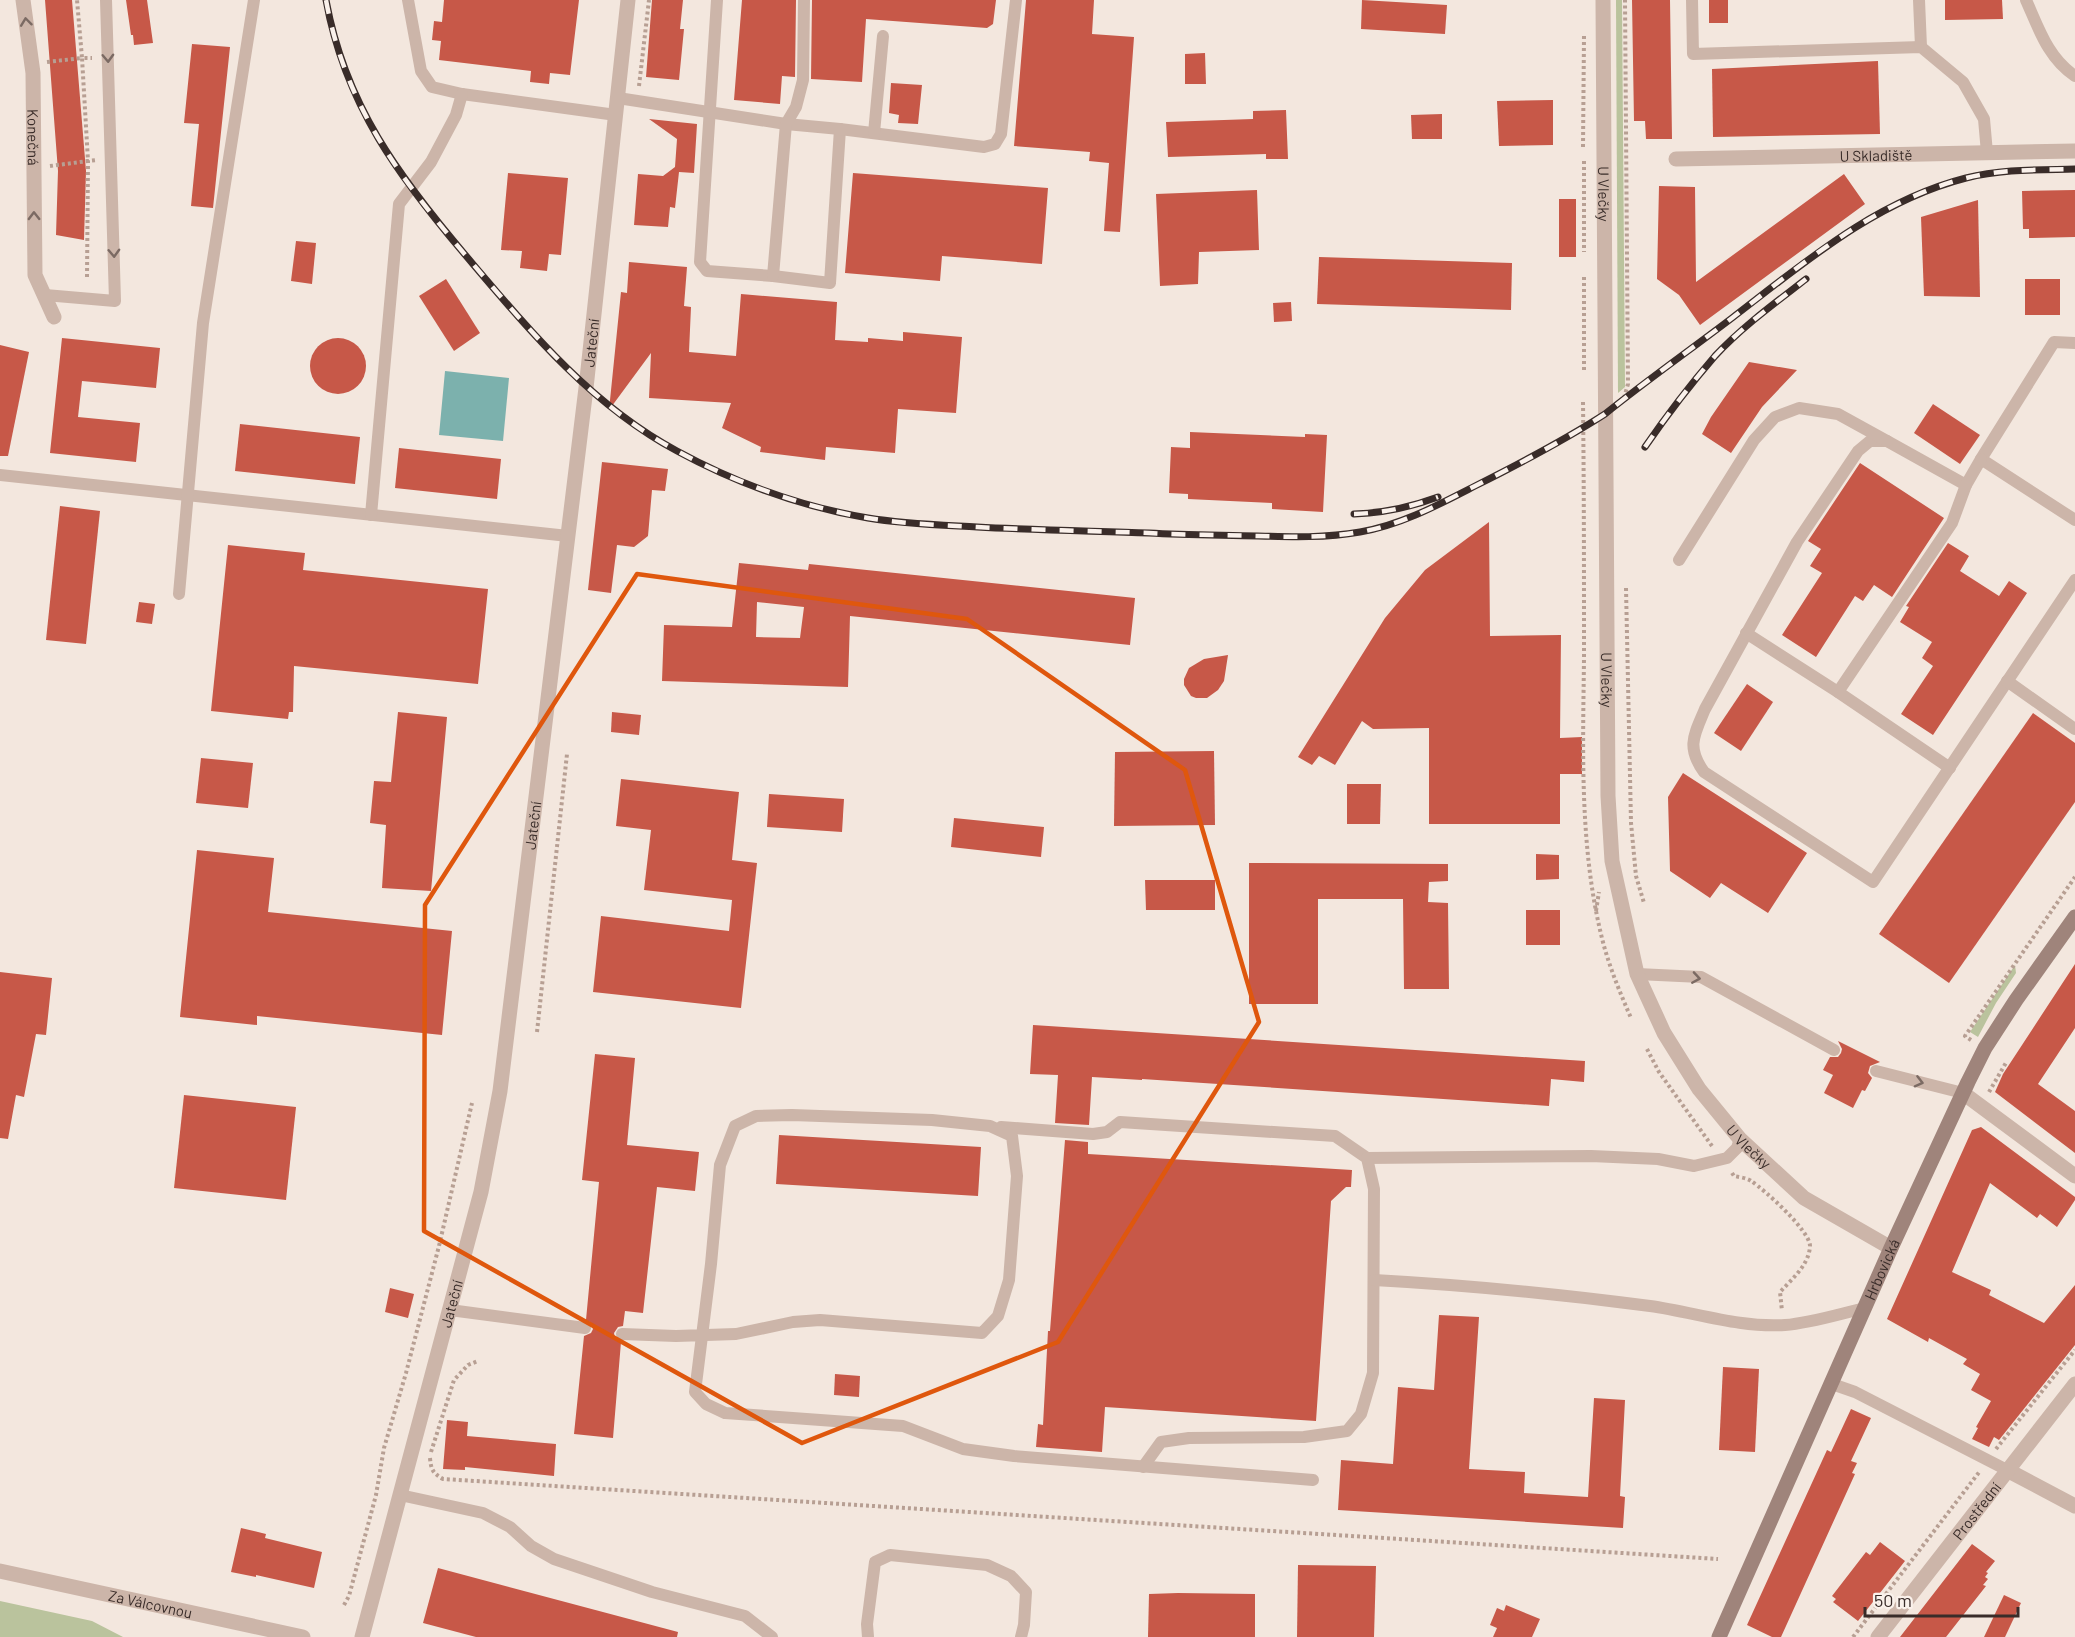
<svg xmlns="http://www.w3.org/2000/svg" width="2075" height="1637" font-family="Barlow,sans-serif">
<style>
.green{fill:#bac39d}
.water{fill:#7cb1ad}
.building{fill:#c75848;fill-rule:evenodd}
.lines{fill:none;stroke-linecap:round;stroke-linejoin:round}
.path{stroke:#b79f93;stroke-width:4;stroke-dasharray:3 3;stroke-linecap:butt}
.service{stroke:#ccb5a9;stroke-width:12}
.minor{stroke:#ccb5a9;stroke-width:15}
.tertiary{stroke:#ccb5a9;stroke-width:15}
.secondary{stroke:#9f847b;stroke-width:15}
.rail-casing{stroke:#392c29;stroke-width:7}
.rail{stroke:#faf1eb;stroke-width:4.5;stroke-dasharray:14;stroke-linecap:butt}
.oneway{stroke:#7b6a63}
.marked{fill:none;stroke:#df570d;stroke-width:4.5;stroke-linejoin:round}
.labels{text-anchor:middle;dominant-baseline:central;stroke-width:4.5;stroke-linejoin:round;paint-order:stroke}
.street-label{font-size:15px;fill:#392c29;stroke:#faf1eb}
</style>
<rect width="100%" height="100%" fill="#f3e7de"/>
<g class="green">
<path d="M 1616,0 L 1622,0 L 1625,387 L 1618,393 Z"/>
<path d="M 2015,965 L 2016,973 L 1996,1003 L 1978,1037 L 1970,1032 Z"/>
<path d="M 0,1601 L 92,1621 L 123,1637 L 0,1637 Z"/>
</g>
<path class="water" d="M 445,371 L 509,378 L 503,441 L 439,435 Z"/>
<g class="building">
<path d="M 45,0 L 72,0 L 86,171 L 84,240 L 56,235 L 58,171 Z"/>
<path d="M 126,0 L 147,0 L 153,43 L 134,45 L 133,35 L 131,35 Z"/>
<path d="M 444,0 L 579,0 L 570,75 L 550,73 L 549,84 L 530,82 L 531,71 L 439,60 L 441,41 L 432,40 L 434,21 L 442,22 Z"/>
<path d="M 652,0 L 683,0 L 680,29 L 684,29 L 679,80 L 646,77 Z"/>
<path d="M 742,0 L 796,0 L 795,77 L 782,76 L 780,104 L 734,100 Z"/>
<path d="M 812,0 L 996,0 L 993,24 L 987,28 L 866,19 L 862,82 L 811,79 Z"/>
<path d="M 1026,0 L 1094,0 L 1092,34 L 1134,37 L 1120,232 L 1104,231 L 1109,163 L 1089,161 L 1090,152 L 1014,146 Z"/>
<path d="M 1362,0 L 1447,5 L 1445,34 L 1361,29 Z"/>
<path d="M 1632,0 L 1670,0 L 1672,139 L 1646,139 L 1645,121 L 1634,121 Z"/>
<rect x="1709" y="0" width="19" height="23"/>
<path d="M 1945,0 L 2002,0 L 2003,19 L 1945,20 Z"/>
<path d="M 192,44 L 230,47 L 213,208 L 191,206 L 199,124 L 184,123 Z"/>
<path d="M 1205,53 L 1206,84 L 1185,84 L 1185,54 Z"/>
<path d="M 1878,61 L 1880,134 L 1713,137 L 1712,69 Z"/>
<path d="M 891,83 L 922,85 L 918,124 L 898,123 L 899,115 L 889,113 Z"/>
<path d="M 1553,100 L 1553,145 L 1499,146 L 1497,101 Z"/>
<path d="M 1286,110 L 1288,159 L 1266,159 L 1266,154 L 1168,157 L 1166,122 L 1253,119 L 1253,111 Z"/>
<path d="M 1442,114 L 1442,139 L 1412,139 L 1411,115 Z"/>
<path d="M 649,119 L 697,124 L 694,173 L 679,172 L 675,208 L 670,207 L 668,227 L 634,225 L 638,174 L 663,176 L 675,167 L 677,139 Z"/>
<path d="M 508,173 L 568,178 L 561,255 L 549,254 L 547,271 L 520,268 L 522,251 L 501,250 Z"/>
<path d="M 853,173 L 1048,188 L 1042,264 L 942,256 L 940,281 L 845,273 Z"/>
<path d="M 1844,174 L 1865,204 L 1700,325 L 1679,295 L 1657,279 L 1659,186 L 1695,187 L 1696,282 Z"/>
<path d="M 1257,190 L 1259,250 L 1199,252 L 1198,284 L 1160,286 L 1156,194 Z"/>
<path d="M 2075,190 L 2075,237 L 2029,238 L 2029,229 L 2023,229 L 2022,191 Z"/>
<rect x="1559" y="199" width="17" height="58"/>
<path d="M 1978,200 L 1980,297 L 1924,296 L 1921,217 Z"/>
<path d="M 296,241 L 316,243 L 312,284 L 291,281 Z"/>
<path d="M 1319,257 L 1512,263 L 1511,310 L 1317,304 Z"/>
<path d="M 629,262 L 687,267 L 684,306 L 691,307 L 689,352 L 736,356 L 741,294 L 837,302 L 835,340 L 868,342 L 868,338 L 903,341 L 903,332 L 962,337 L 956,413 L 898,409 L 895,453 L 826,447 L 825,460 L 760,452 L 761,447 L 722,428 L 731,403 L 649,398 L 651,353 L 609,410 L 621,292 L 627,293 Z"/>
<path d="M 446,279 L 480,333 L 454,351 L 419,296 Z"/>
<rect x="2025" y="279" width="35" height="36"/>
<path d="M 1291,302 L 1292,321 L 1274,322 L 1273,303 Z"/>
<circle cx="338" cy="366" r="28"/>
<path d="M 62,338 L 160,348 L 156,388 L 82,381 L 78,417 L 140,423 L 136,462 L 50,453 Z"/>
<path d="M 0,345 L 29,352 L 8,456 L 0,456 Z"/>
<path d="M 1749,362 L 1797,370 L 1762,407 L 1731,453 L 1702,434 L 1711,417 Z"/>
<path d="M 1933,404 L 1980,435 L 1960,464 L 1914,433 Z"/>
<path d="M 240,424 L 360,437 L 355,484 L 235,471 Z"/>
<path d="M 1190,432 L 1305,437 L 1305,434 L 1327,435 L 1323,512 L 1272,509 L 1272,503 L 1188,499 L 1188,494 L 1169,493 L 1171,447 L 1190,448 Z"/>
<path d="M 399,448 L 501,459 L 497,499 L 395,488 Z"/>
<path d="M 602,462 L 668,469 L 665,491 L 652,490 L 648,536 L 634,547 L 617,545 L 611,593 L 588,590 Z"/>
<path d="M 1860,463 L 1944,518 L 1892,597 L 1874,585 L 1863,601 L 1855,596 L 1816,657 L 1782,635 L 1822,573 L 1810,566 L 1821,549 L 1808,541 Z"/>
<path d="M 60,506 L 100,511 L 86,644 L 46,640 Z"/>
<path d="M 1489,522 L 1490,636 L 1561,635 L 1560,738 L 1582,737 L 1582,774 L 1560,774 L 1560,824 L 1429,824 L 1429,728 L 1373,729 L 1362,721 L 1335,765 L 1319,756 L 1312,765 L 1298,757 L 1385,618 L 1425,570 Z"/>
<path d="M 1948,543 L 1969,556 L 1960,571 L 1999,596 L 2009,581 L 2027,593 L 1933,735 L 1901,714 L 1933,666 L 1922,658 L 1932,642 L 1900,622 L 1909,607 L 1906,606 Z"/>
<path d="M 228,545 L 305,553 L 303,570 L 488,589 L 478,684 L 294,666 L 293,712 L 289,712 L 288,719 L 211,711 Z"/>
<path d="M 739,563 L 808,570 L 809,564 L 1135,598 L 1130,645 L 850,616 L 848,687 L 662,681 L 664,625 L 732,627 ZM 757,602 L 804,607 L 800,638 L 756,637 Z"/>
<path d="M 139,602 L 155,604 L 152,624 L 136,622 Z"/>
<path d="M 1228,655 L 1224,681 L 1218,690 L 1207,698 L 1196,698 L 1191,696 L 1184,685 L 1184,679 L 1189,668 L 1204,659 Z"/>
<path d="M 1747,684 L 1773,702 L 1741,751 L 1714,733 Z"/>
<path d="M 398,712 L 447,717 L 431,891 L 382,888 L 386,825 L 370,823 L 374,781 L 391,782 Z"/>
<path d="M 612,712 L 641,715 L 639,735 L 611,732 Z"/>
<path d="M 2033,713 L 2075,743 L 2075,802 L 1949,983 L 1879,934 Z"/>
<path d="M 1214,751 L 1215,825 L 1114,826 L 1115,752 Z"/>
<path d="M 201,758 L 253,763 L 248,808 L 196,803 Z"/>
<path d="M 1683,773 L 1807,853 L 1768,913 L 1721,883 L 1710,898 L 1670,871 L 1668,797 Z"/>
<path d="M 621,779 L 739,792 L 732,860 L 757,863 L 741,1008 L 593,992 L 601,916 L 729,931 L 732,900 L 644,890 L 651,830 L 616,826 Z"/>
<path d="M 1347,784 L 1381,784 L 1380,824 L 1347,824 Z"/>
<path d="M 769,794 L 844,799 L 842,832 L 767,827 Z"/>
<path d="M 954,818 L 1044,827 L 1041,857 L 951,847 Z"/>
<path d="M 197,850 L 274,858 L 268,912 L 452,931 L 442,1035 L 257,1016 L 257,1025 L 180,1017 Z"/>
<path d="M 1536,854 L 1559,855 L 1559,879 L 1536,880 Z"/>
<path d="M 1249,863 L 1448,864 L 1448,881 L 1429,882 L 1428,902 L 1448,903 L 1449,989 L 1404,989 L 1403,899 L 1318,899 L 1318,1004 L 1249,1004 Z"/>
<path d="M 1145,880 L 1215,880 L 1215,910 L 1146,910 Z"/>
<rect x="1526" y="910" width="34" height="35"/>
<path d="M 2075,964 L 2075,1028 L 2038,1084 L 2075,1111 L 2075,1153 L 1995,1092 L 2003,1074 Z"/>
<path d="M 0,972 L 52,978 L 46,1035 L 36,1034 L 24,1097 L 16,1095 L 8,1139 L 0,1138 Z"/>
<path d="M 1033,1025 L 1585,1061 L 1584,1082 L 1551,1079 L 1549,1106 L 1142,1079 L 1142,1080 L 1092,1077 L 1089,1125 L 1055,1123 L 1058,1075 L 1030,1074 Z"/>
<path d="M 1838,1041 L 1880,1062 L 1870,1066 L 1868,1073 L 1872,1078 L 1865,1091 L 1862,1090 L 1853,1108 L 1824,1093 L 1833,1075 L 1823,1070 L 1830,1057 L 1838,1057 L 1841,1053 L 1842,1049 Z"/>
<path d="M 595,1054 L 635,1058 L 627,1145 L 699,1152 L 695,1191 L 657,1187 L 643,1313 L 625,1311 L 623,1326 L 618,1327 L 614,1333 L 615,1338 L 621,1342 L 613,1438 L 574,1434 L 584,1336 L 591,1333 L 593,1329 L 590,1322 L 586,1320 L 599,1182 L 582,1180 Z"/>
<path d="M 184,1095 L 296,1107 L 286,1200 L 174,1188 Z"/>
<path d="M 1981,1127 L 2075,1197 L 2075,1200 L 2057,1227 L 2040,1214 L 2037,1218 L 1990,1183 L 1952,1272 L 1991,1290 L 1989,1295 L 2044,1323 L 2075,1285 L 2075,1345 L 1999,1440 L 1994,1437 L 1989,1447 L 1972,1439 L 1978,1428 L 1976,1427 L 1991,1401 L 1971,1390 L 1980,1374 L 1963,1364 L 1967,1359 L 1929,1338 L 1928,1342 L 1887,1319 L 1972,1130 Z"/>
<path d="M 779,1135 L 981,1147 L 978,1196 L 776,1184 Z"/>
<path d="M 1065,1140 L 1088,1142 L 1088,1154 L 1352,1170 L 1351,1187 L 1346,1187 L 1331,1201 L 1316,1421 L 1105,1407 L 1102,1452 L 1036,1447 L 1038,1424 L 1043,1425 L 1048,1331 L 1050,1331 Z"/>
<path d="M 390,1288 L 414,1294 L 408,1318 L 385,1312 Z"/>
<path d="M 1439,1315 L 1479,1317 L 1469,1469 L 1525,1472 L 1524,1493 L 1588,1497 L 1594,1398 L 1625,1400 L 1620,1496 L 1625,1497 L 1623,1528 L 1338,1510 L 1341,1460 L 1393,1464 L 1398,1387 L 1434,1390 Z"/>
<path d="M 1723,1367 L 1759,1369 L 1755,1452 L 1719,1450 Z"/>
<path d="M 835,1374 L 860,1376 L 859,1397 L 834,1395 Z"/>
<path d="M 1851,1409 L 1871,1418 L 1851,1461 L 1857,1463 L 1852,1473 L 1855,1474 L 1781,1637 L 1772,1637 L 1747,1625 L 1827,1450 L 1831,1452 Z"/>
<path d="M 447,1420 L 468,1422 L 467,1436 L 556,1444 L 554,1476 L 465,1467 L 465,1470 L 443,1469 Z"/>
<path d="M 241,1528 L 266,1534 L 265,1538 L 322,1552 L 314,1588 L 256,1575 L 256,1577 L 231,1572 Z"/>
<path d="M 1880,1542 L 1905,1561 L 1858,1621 L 1833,1602 L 1836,1599 L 1832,1596 L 1866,1552 L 1870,1555 Z"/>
<path d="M 1972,1544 L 1995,1561 L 1986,1572 L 1988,1573 L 1985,1577 L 1988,1579 L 1983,1585 L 1986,1586 L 1946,1637 L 1900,1637 Z"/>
<path d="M 1298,1565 L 1376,1566 L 1374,1637 L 1297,1637 Z"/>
<path d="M 438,1568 L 678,1632 L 677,1637 L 476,1637 L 423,1623 Z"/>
<path d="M 1178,1593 L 1255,1594 L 1255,1637 L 1148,1637 L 1149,1594 Z"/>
<path d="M 2004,1595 L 2021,1603 L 2005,1637 L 1984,1637 Z"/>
<path d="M 1506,1605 L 1540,1619 L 1532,1637 L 1493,1637 L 1497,1628 L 1490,1625 L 1497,1608 L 1504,1611 Z"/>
</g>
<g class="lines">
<g class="path">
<path d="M 47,62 L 82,58 L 77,0"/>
<path d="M 639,86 L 649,0"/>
<path d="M 1583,147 L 1584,36"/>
<path d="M 1584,161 L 1584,252"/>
<path d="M 50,166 L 88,161 L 82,58 L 92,58"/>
<path d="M 87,277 L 88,161 L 97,160"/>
<path d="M 1584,277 L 1584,372"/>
<path d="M 1624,398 L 1628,384 L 1625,0"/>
<path d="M 1583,402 C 1584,487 1584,572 1584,657 C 1583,753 1579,852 1604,946 C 1611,971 1621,995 1631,1018"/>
<path d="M 1626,588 L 1631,823 L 1636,876 L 1644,903"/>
<path d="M 1596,911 L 1599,892"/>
<path d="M 537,1032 L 567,754"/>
<path d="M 1971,1040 L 1965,1036 L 2075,877"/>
<path d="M 1647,1049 L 1659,1072 L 1712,1146"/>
<path d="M 1989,1092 L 2007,1061"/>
<path d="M 1732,1173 L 1734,1176 C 1739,1177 1747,1178 1751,1181 C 1765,1190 1810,1231 1810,1246 C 1809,1265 1792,1279 1780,1292 L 1782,1311"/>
<path d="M 1996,1449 L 2075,1350"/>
<path d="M 431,1452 L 454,1380 L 468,1365 L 478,1361"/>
<path d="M 430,1458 C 431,1470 433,1473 443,1479 L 1718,1559"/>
<path d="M 344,1605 L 349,1596 L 376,1495 L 384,1448 L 406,1373 L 439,1246 L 472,1103"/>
<path d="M 1853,1637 L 1980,1471"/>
</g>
<g class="service">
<path d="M 408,0 L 421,71 L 432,87 L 462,94 L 616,115"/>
<path d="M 717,0 L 700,262 L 707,271 L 773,276 L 830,283 L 840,129"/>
<path d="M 1692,0 L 1693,54 L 1921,47 L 1963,82 L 1984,119 L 1987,153"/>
<path d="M 1919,0 L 1921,47"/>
<path d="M 2026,0 C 2039,29 2048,58 2075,76"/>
<path d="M 618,98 L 786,124 L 840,129 L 984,147 L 995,144 L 1001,134 L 1016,0"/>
<path d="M 874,133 L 883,36"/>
<path d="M 773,276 L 786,124 L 796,107 L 803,80 L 804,0"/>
<path d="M 45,295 L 115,301 L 106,0"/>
<path d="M 2075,343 L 2054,342 L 1981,459 L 2075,520"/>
<path d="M 1981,459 L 1966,485 L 1887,441 L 1870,441 L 1858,451 L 1797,542 L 1705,709 C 1694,735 1686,747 1704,772 L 1873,882 L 2075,580"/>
<path d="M 0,475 L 568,536"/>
<path d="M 371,515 L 399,204 L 431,162 L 456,115 L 462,94"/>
<path d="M 1679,560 L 1754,440 L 1775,417 L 1799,408 L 1838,414 L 1887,441"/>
<path d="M 179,594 L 203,323 L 254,0"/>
<path d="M 1746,633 L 1838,692"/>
<path d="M 2007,681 L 2075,729"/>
<path d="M 1950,768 L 1838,692 L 1952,523 L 1966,485"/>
<path d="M 1637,974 L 1701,977 L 1834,1050"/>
<path d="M 1876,1071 L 1963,1093"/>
<path d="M 1001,1127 L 1093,1134 L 1107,1132 L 1120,1122 L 1335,1136 L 1367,1158 L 1374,1189 L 1373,1373 L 1361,1414 L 1347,1431 L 1304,1437 L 1189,1438 L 1161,1442 L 1143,1467"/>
<path d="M 1367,1158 L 1591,1156 L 1658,1159 L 1694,1166 L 1727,1158 L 1737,1148 L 1740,1139"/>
<path d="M 1374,1280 C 1466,1285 1558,1294 1650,1306 C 1694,1312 1739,1328 1785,1325 C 1811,1323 1839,1314 1865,1308"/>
<path d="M 450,1310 L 585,1328"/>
<path d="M 622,1334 L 676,1336 L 736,1334 L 793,1322 L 820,1320 L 982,1333 L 998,1316 L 1009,1280 L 1017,1176 L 1012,1136 L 990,1126 L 932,1120 L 792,1115 L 756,1116 L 735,1126 L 720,1165 L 711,1264 L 695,1392 L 706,1404 L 725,1413 L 903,1426 L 963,1449 L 1014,1456 L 1313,1480"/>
<path d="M 1832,1384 L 1855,1392 L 2007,1470"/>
<path d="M 400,1495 L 483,1513 L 510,1527 L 531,1546 L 554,1559 L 652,1592 L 745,1616 L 772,1637"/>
<path d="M 868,1637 L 867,1624 L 875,1562 L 890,1555 L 987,1565 L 1011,1576 L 1026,1592 L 1024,1625 L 1021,1637"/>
</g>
<g class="minor">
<path id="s1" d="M 23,0 L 33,73 L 35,275 L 54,317"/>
<path id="s2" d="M 1676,159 L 2075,151"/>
<path d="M 1963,1093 L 2075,1176"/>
<path d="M 2007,1470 L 2075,1506"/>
<path id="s3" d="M 0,1571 L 303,1637"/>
<path id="s4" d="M 362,1637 L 481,1192 L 500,1091 L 586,388 L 628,0"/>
<path id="s5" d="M 1878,1637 L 2075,1384"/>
</g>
<path class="tertiary" id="s6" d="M 1603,0 L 1608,796 L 1612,861 L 1637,974 L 1664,1033 L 1699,1089 L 1740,1139 L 1804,1198 L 1891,1248"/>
<path class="secondary" id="s7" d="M 1719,1637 L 1891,1248 L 1968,1082 L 1985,1048 L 2016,1000 L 2075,917"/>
<g class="rail-casing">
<g id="rail">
<path d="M 326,0 C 345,105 399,177 467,257 C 529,330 591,405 677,451 C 736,483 803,507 868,518 C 904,524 941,525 977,527 C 1034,530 1092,531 1149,533 C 1185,535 1222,535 1258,536 C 1292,537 1326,538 1360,532 C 1401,525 1438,505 1475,486 C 1519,464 1563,441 1605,414 C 1646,381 1690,350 1732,318 C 1805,262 1876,201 1966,178 C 2002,169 2038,170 2075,169"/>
<path d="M 1645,447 C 1667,415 1690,385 1715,356 C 1742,327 1775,303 1806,279"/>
<path d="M 1354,514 C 1383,513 1411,507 1438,497"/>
</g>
</g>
<use href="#rail" class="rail"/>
</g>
<defs><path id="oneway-chevron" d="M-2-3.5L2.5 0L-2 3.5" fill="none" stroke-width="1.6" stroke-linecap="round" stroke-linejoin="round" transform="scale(1.5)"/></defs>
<g class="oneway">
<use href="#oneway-chevron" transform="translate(26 22) rotate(-97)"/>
<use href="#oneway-chevron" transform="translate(108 58) rotate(88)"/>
<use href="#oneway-chevron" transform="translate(34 216) rotate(-91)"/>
<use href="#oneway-chevron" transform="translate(114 253) rotate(88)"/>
<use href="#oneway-chevron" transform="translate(1696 978) rotate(9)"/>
<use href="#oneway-chevron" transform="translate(1919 1082) rotate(14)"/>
</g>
<path class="marked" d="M 637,574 L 967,619 L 1185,770 L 1259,1022 L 1058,1342 L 802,1443 L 424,1231 L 425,905 Z"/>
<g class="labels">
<g class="street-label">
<text stroke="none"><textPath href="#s1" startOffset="138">Konečná</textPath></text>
<text stroke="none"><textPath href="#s2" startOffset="200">U Skladiště</textPath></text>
<text stroke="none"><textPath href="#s6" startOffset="194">U Vlečky</textPath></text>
<text stroke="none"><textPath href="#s4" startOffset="1317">Jateční</textPath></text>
<text stroke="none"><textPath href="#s6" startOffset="680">U Vlečky</textPath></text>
<text stroke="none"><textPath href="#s4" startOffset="831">Jateční</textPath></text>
<text stroke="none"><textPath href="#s6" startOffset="1184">U Vlečky</textPath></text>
<text stroke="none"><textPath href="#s7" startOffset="402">Hrbovická</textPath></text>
<text stroke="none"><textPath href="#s4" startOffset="345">Jateční</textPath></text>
<text stroke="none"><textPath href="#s5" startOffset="160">Prostřední</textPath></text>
<text stroke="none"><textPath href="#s3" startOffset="154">Za Válcovnou</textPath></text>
</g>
</g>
<path d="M1865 1607v9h153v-9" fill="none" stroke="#392c29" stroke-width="3"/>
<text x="1874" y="1607" font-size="18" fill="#392c29" stroke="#faf1eb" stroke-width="4.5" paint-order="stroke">50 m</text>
</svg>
